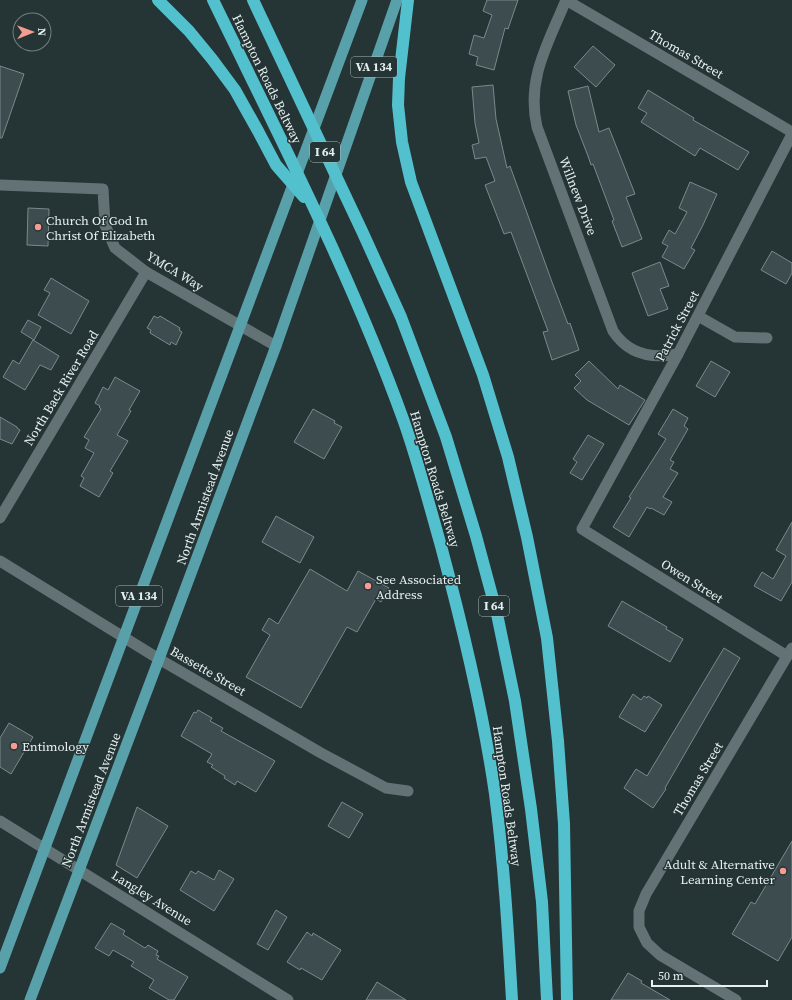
<svg xmlns="http://www.w3.org/2000/svg" width="792" height="1000" font-family="'Source Serif 4',serif">
<style>
.building{fill:#3d4c4e;stroke:#7a8a8c}
.lines{fill:none;stroke-linecap:round;stroke-linejoin:round}
.minor{stroke:#637375;stroke-width:11}
.primary{stroke:#59a1aa;stroke-width:11}
.motorway{stroke:#53c0cd;stroke-width:12}
.poi-dot{fill:#f59c91;stroke:#253435;stroke-width:1.5}
.labels{text-anchor:middle;dominant-baseline:central;stroke-width:3;stroke-linejoin:round;paint-order:stroke}
.shield{fill:#253435;stroke:#adb8b9;stroke-width:1}
.shield-label{font-size:12px;font-weight:bold;fill:#e7f0f1}
.street-label{font-size:13px;fill:#e7f0f1;stroke:#253435}
.poi-label{font-size:13px;fill:#e7f0f1;stroke:#253435;text-anchor:start}
</style>
<rect width="100%" height="100%" fill="#253435"/>
<g class="building">
<path d="M 487,0 L 518,0 L 508,29 L 505,28 L 494,70 L 476,65 L 478,57 L 469,54 L 474,35 L 484,38 L 492,15 L 483,11 Z"/>
<path d="M 593,46 L 615,65 L 596,87 L 574,67 Z"/>
<path d="M 0,66 L 24,74 L 2,138 L 0,138 Z"/>
<path d="M 493,85 L 496,119 L 507,168 L 510,166 L 552,282 L 568,324 L 570,323 L 579,350 L 552,360 L 543,332 L 548,331 L 511,232 L 504,234 L 485,185 L 495,181 L 486,157 L 475,159 L 472,145 L 479,143 L 475,123 L 472,87 Z"/>
<path d="M 588,86 L 599,132 L 609,128 L 635,194 L 626,197 L 642,239 L 622,247 L 612,221 L 614,220 L 593,164 L 591,165 L 588,156 L 576,125 L 568,91 Z"/>
<path d="M 648,90 L 694,118 L 693,120 L 749,152 L 738,170 L 700,148 L 695,156 L 641,122 L 647,113 L 638,108 Z"/>
<path d="M 690,182 L 717,194 L 703,225 L 691,248 L 695,250 L 684,269 L 662,257 L 668,246 L 662,243 L 669,230 L 675,234 L 687,212 L 679,208 Z"/>
<path d="M 28,208 L 49,209 L 48,246 L 27,245 Z"/>
<path d="M 772,251 L 792,263 L 792,273 L 786,284 L 761,270 Z"/>
<path d="M 660,262 L 669,286 L 660,289 L 668,309 L 648,316 L 632,273 Z"/>
<path d="M 51,278 L 89,301 L 71,334 L 38,315 L 50,293 L 44,290 Z"/>
<path d="M 154,316 L 158,318 L 160,316 L 180,328 L 179,330 L 182,332 L 176,345 L 171,342 L 170,345 L 150,333 L 151,330 L 147,328 Z"/>
<path d="M 28,320 L 41,327 L 34,340 L 21,332 Z"/>
<path d="M 33,340 L 59,356 L 51,370 L 40,365 L 25,390 L 3,377 L 13,360 L 19,364 Z"/>
<path d="M 589,361 L 618,389 L 620,385 L 645,400 L 629,425 L 587,400 L 574,388 L 581,381 L 575,375 Z"/>
<path d="M 711,361 L 730,372 L 715,397 L 696,386 Z"/>
<path d="M 115,377 L 140,391 L 129,410 L 131,411 L 117,435 L 128,441 L 110,471 L 113,473 L 99,497 L 80,486 L 84,478 L 81,476 L 94,453 L 85,448 L 89,440 L 84,437 L 101,409 L 99,407 L 100,406 L 95,403 L 103,387 L 108,390 Z"/>
<path d="M 313,409 L 335,421 L 334,423 L 342,427 L 324,459 L 294,442 Z"/>
<path d="M 673,409 L 688,418 L 684,426 L 688,429 L 670,460 L 674,462 L 670,469 L 678,473 L 663,497 L 672,502 L 664,515 L 651,508 L 650,509 L 647,507 L 629,537 L 613,527 L 631,498 L 629,497 L 666,439 L 658,434 Z"/>
<path d="M 0,417 L 17,427 L 17,428 L 20,430 L 12,444 L 0,439 Z"/>
<path d="M 588,435 L 604,444 L 582,480 L 570,473 L 577,462 L 573,459 Z"/>
<path d="M 276,516 L 314,537 L 300,563 L 262,542 Z"/>
<path d="M 792,522 L 792,582 L 781,601 L 754,586 L 762,572 L 773,579 L 786,556 L 776,550 Z"/>
<path d="M 310,569 L 347,591 L 358,571 L 389,588 L 381,602 L 376,599 L 357,632 L 347,627 L 301,708 L 246,677 L 270,635 L 262,630 L 269,618 L 278,624 Z"/>
<path d="M 622,601 L 667,627 L 666,629 L 683,639 L 670,662 L 608,626 Z"/>
<path d="M 724,648 L 740,658 L 665,788 L 666,789 L 653,808 L 624,788 L 636,769 L 647,776 Z"/>
<path d="M 633,694 L 641,700 L 644,696 L 647,698 L 648,696 L 662,705 L 645,732 L 619,717 Z"/>
<path d="M 198,710 L 212,718 L 210,721 L 223,728 L 221,731 L 275,761 L 256,792 L 237,781 L 235,785 L 224,778 L 225,776 L 211,767 L 213,765 L 207,762 L 212,754 L 181,736 L 194,712 L 196,713 Z"/>
<path d="M 9,723 L 33,737 L 11,774 L 0,767 L 0,738 Z"/>
<path d="M 342,802 L 363,814 L 349,838 L 328,826 Z"/>
<path d="M 137,807 L 168,826 L 137,878 L 116,865 Z"/>
<path d="M 792,841 L 792,937 L 778,961 L 732,934 L 751,902 L 755,904 Z"/>
<path d="M 219,870 L 234,879 L 214,911 L 180,890 L 191,871 L 196,874 L 198,871 L 214,880 Z"/>
<path d="M 276,910 L 287,917 L 268,950 L 257,944 Z"/>
<path d="M 111,923 L 125,931 L 123,934 L 124,935 L 145,948 L 148,945 L 158,951 L 156,955 L 159,956 L 157,959 L 188,977 L 174,1000 L 169,1000 L 149,988 L 154,980 L 131,966 L 134,962 L 113,950 L 109,956 L 95,948 Z"/>
<path d="M 307,932 L 312,936 L 313,933 L 341,950 L 322,980 L 301,968 L 300,970 L 287,962 Z"/>
<path d="M 628,973 L 642,981 L 641,983 L 670,1000 L 611,1000 Z"/>
<path d="M 377,982 L 406,1000 L 366,1000 Z"/>
</g>
<g class="lines">
<g class="minor">
<path d="M 566,0 C 548,44 526,79 537,127 L 613,331 C 628,354 652,359 678,354"/>
<path d="M 566,0 L 792,132"/>
<path d="M 0,185 L 103,189 L 105,225 L 115,248 L 146,272 L 276,346"/>
<path d="M 698,316 L 735,337 L 767,338"/>
<path d="M 0,518 L 146,272"/>
<path d="M 0,561 L 159,659 L 321,753 L 386,788 L 408,791"/>
<path d="M 787,656 L 582,529 L 678,354 L 792,134"/>
<path d="M 0,821 L 288,1000"/>
<path d="M 736,1000 L 660,955 L 647,943 L 639,927 L 639,911 L 646,894 L 792,648"/>
</g>
<g class="primary">
<path d="M 0,968 L 362,0"/>
<path d="M 30,1000 L 159,659 L 276,346 L 397,0"/>
</g>
<g class="motorway">
<path d="M 158,0 L 189,31 L 212,59 L 235,90 L 258,131 L 276,165 L 304,197"/>
<path d="M 213,0 C 280,138 351,275 403,419 C 418,461 429,504 441,546 C 463,628 483,710 495,794 C 504,863 508,931 512,1000"/>
<path d="M 253,0 L 362,231 L 401,317 L 446,437 L 476,536 L 497,614 L 515,701 L 531,809 L 542,902 L 547,1000"/>
<path d="M 408,0 L 399,78 L 398,105 L 402,142 L 411,182 L 483,375 L 508,457 L 527,537 L 547,638 L 558,741 L 564,824 L 567,1000"/>
</g>
</g>
<g class="poi-dot">
<circle cx="38" cy="227" r="4"/>
<circle cx="368" cy="586" r="4"/>
<circle cx="14" cy="746" r="4"/>
<circle cx="783" cy="871" r="4"/>
</g>
<g class="labels">
<g class="shield">
<rect x="351" y="57" width="46" height="20" rx="3"/>
<rect x="310" y="142" width="30" height="20" rx="3"/>
<rect x="116" y="586" width="46" height="20" rx="3"/>
<rect x="479" y="596" width="30" height="20" rx="3"/>
</g>
<g class="shield-label">
<text x="374" y="67">VA 134</text>
<text x="325" y="152">I 64</text>
<text x="139" y="596">VA 134</text>
<text x="494" y="606">I 64</text>
</g>
<g class="street-label">
<text transform="translate(686 54) rotate(30)">Thomas Street</text>
<text transform="translate(267 79) rotate(64)">Hampton Roads Beltway</text>
<text transform="translate(578 196) rotate(69)">Willnew Drive</text>
<text transform="translate(175 271) rotate(31)">YMCA Way</text>
<text transform="translate(677 326) rotate(-62)">Patrick Street</text>
<text transform="translate(61 388) rotate(-59)">North Back River Road</text>
<text transform="translate(435 479) rotate(73)">Hampton Roads Beltway</text>
<text transform="translate(205 497) rotate(-70)">North Armistead Avenue</text>
<text transform="translate(692 581) rotate(32)">Owen Street</text>
<text transform="translate(208 671) rotate(30)">Bassette Street</text>
<text transform="translate(698 779) rotate(-59)">Thomas Street</text>
<text transform="translate(507 796) rotate(82)">Hampton Roads Beltway</text>
<text transform="translate(91 800) rotate(-69)">North Armistead Avenue</text>
<text transform="translate(152 898) rotate(32)">Langley Avenue</text>
</g>
<g class="poi-label">
<text x="46" y="220">Church Of God In<tspan x="46" dy="15">Christ Of Elizabeth</tspan></text>
<text x="376" y="579">See Associated<tspan x="376" dy="15">Address</tspan></text>
<text x="22" y="746">Entimology</text>
<text x="775" y="864" text-anchor="end">Adult &amp; Alternative<tspan x="775" dy="15">Learning Center</tspan></text>
</g>
</g>
<g transform="translate(32 32) rotate(89)"><circle r="19" fill="#253435" stroke="#737f80"/>
<path d="M0-3L7 15L0 10L-7 15Z" fill="#f59c91"/>
<text y="-6" font-size="11" font-weight="bold" text-anchor="middle" fill="#e7f0f1">N</text>
</g>
<path d="M652 980v6h115v-6" fill="none" stroke="#e7f0f1" stroke-width="2"/>
<text x="658" y="980" font-size="12" fill="#e7f0f1" stroke="#253435" stroke-width="3" paint-order="stroke">50 m</text>
</svg>
